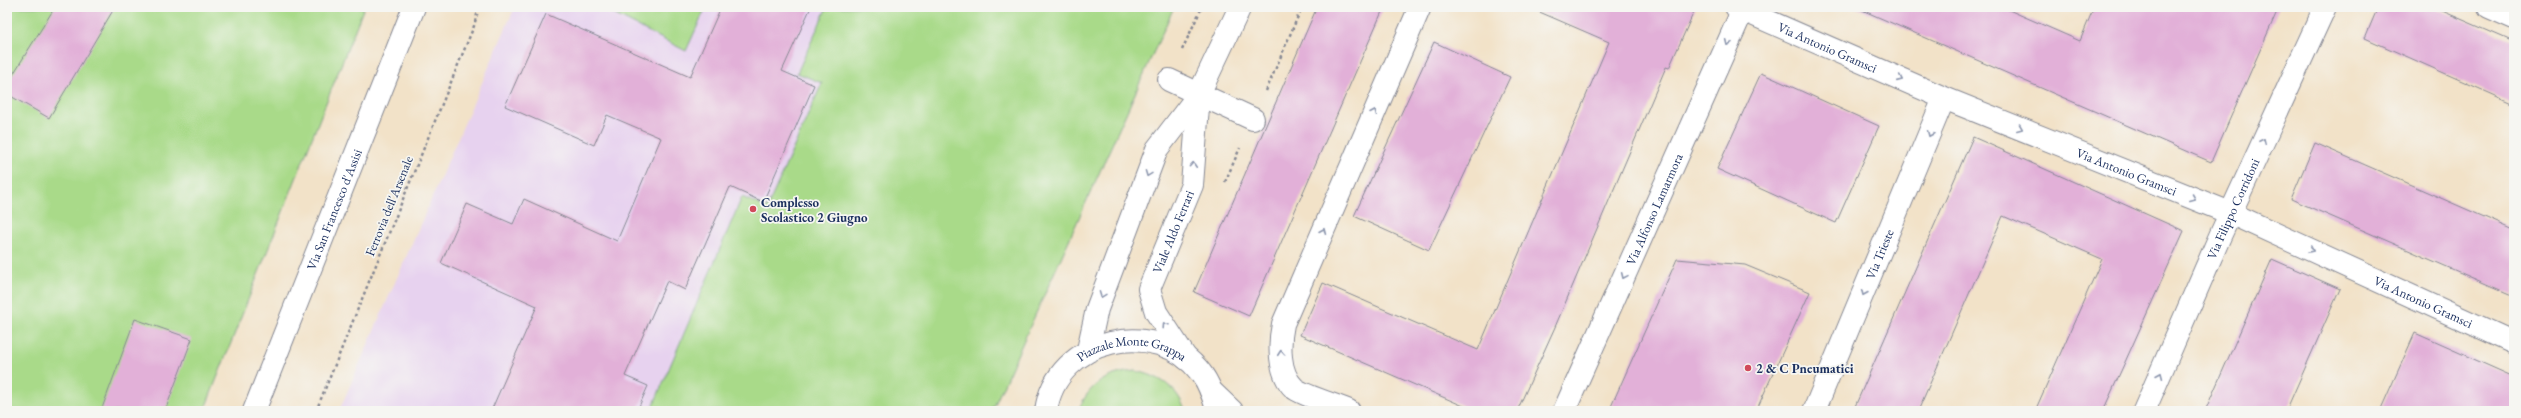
<svg xmlns="http://www.w3.org/2000/svg" width="2521" height="418" font-family="'EB Garamond',serif">
<style>
.built{fill:#e7d2ef}
.green{fill:#a9da89;stroke:#628474}
.building{fill:#e2b0d8}
.lines{fill:none;stroke-linecap:round;stroke-linejoin:round}
.service-casing{stroke:#868893;stroke-width:24}
.minor-casing{stroke:#868893;stroke-width:24}
.secondary-casing{stroke:#868893;stroke-width:24}
.primary-casing{stroke:#868893;stroke-width:24}
.path{stroke:#868893;stroke-width:2.5;stroke-dasharray:3 3;stroke-linecap:butt}
.service{stroke:#fff;stroke-width:22}
.minor{stroke:#fff;stroke-width:22}
.secondary{stroke:#fff;stroke-width:22}
.primary{stroke:#fff;stroke-width:22}
.oneway{stroke:#8d97ae}
.poi-dot{fill:#d1495b;stroke:#f6f6f2;stroke-width:1.5}
.labels{text-anchor:middle;dominant-baseline:central;stroke-width:3.5;stroke-linejoin:round;paint-order:stroke}
.street-label{font-size:13px;fill:#1b2f5e;stroke:#f6f6f2}
.poi-label{font-size:13px;font-weight:bold;fill:#1b2f5e;stroke:#f6f6f2;text-anchor:start}
</style>
<rect width="100%" height="100%" fill="#f6f6f2"/>
<filter id="ink" filterUnits="userSpaceOnUse"><feTurbulence type="fractalNoise" baseFrequency=".025" numOctaves="2"/><feDisplacementMap in="SourceGraphic" scale="8" xChannelSelector="R" yChannelSelector="G"/><feConvolveMatrix kernelMatrix="1 2 1 2 8 2 1 2 1" color-interpolation-filters="sRGB"/></filter>
<filter id="wash" filterUnits="userSpaceOnUse"><feTurbulence type="fractalNoise" baseFrequency=".012" numOctaves="4" result="noise"/><feDisplacementMap in="SourceGraphic" scale="16" xChannelSelector="R" yChannelSelector="G"/><feGaussianBlur stdDeviation="0.9" result="paint"/><feColorMatrix in="noise" values="0 0 0 0 0 0 0 0 0 0 0 0 0 0 0 0 0 1.4 0 .05"/><feComposite in="paint" operator="in"/></filter>
<g filter="url(#wash)">
<rect width="100%" height="100%" fill="#f2e2c8"/>
<path class="built" d="M 515,7 L 1168,7 L 990,411 L 339,411 Z"/>
<g class="green">
<path d="M 7,7 L 364,7 L 204,411 L 7,411 Z"/>
<path d="M 600,7 L 706,7 L 686,51 Z"/>
<path d="M 827,7 L 1174,7 L 992,411 L 651,411 L 742,197 L 767,208 L 822,83 L 797,73 Z"/>
<path d="M 1136,371 C 1159,376 1178,387 1185,411 L 1078,411 C 1089,384 1107,373 1136,371 Z"/>
</g>
<g id="blocks">
<g class="building">
<path d="M 55,7 L 115,7 L 49,118 L 7,94 L 7,84 Z"/>
<path d="M 721,7 L 811,7 L 782,71 L 814,85 L 763,202 L 730,187 L 685,290 L 667,281 L 625,376 L 648,386 L 637,411 L 491,411 L 537,306 L 441,263 L 467,204 L 513,224 L 524,199 L 617,241 L 661,138 L 607,115 L 594,145 L 505,106 L 546,14 L 690,77 Z"/>
<path d="M 1317,7 L 1384,7 L 1249,316 L 1194,292 Z"/>
<path d="M 1528,7 L 1696,7 L 1669,68 L 1666,67 L 1555,327 L 1517,411 L 1475,411 L 1300,335 L 1323,283 L 1478,350 L 1609,42 Z"/>
<path d="M 1855,7 L 2002,7 L 2080,41 L 2094,7 L 2279,7 L 2211,162 Z"/>
<path d="M 2378,7 L 2433,7 L 2514,42 L 2514,104 L 2365,38 Z"/>
<path d="M 1434,42 L 1510,77 L 1429,250 L 1354,216 Z"/>
<path d="M 1761,73 L 1879,126 L 1836,223 L 1717,169 Z"/>
<path d="M 1973,137 L 2184,231 L 2103,411 L 2035,411 L 2102,259 L 2003,216 L 1918,411 L 1853,411 Z"/>
<path d="M 2315,143 L 2514,230 L 2514,296 L 2291,199 Z"/>
<path d="M 1677,259 L 1745,265 L 1810,292 L 1756,411 L 1609,411 Z"/>
<path d="M 2272,259 L 2340,289 L 2286,411 L 2205,411 Z"/>
<path d="M 135,319 L 192,339 L 165,411 L 101,411 Z"/>
<path d="M 2415,333 L 2514,377 L 2514,411 L 2380,411 Z"/>
</g>
</g>
</g>
<g filter="url(#ink)">
<use href="#blocks" fill-opacity="0" stroke="#868893" stroke-width="1"/>
<g class="lines">
<g class="service-casing">
<path id="service" d="M 1169,80 L 1253,119"/>
</g>
<g class="minor-casing">
<g id="minor">
<path id="s1" d="M 1736,7 L 1944,98 L 2230,213 L 2514,343"/>
<path d="M 2489,7 L 2514,18"/>
<path id="s2" d="M 254,411 L 414,7"/>
<path d="M 1349,411 C 1338,406 1302,395 1294,388 C 1278,373 1279,343 1283,324 L 1420,7"/>
<path id="s3" d="M 1564,411 L 1744,7"/>
<path id="s4" d="M 1814,411 L 1944,98"/>
<path id="s5" d="M 2144,411 L 2220,236 L 2325,7"/>
</g>
</g>
<g class="secondary-casing">
<g id="secondary">
<path d="M 1088,350 L 1097,309 L 1157,149 L 1199,94 L 1240,7"/>
<path id="s6" d="M 1186,358 L 1156,312 L 1149,289 L 1192,185 L 1199,94"/>
<path id="s7" d="M 1046,411 C 1056,338 1157,315 1201,373 C 1209,383 1213,396 1217,409"/>
</g>
</g>
<g class="primary-casing">
<path id="primary" d="M 1211,391 L 1232,411"/>
</g>
<g class="path">
<path d="M 1182,50 L 1202,7"/>
<path d="M 1266,91 L 1302,7"/>
<path d="M 1225,182 L 1240,148"/>
<path d="M 316,411 L 474,26 L 479,7"/>
</g>
<use href="#service" class="service"/>
<use href="#minor" class="minor"/>
<use href="#secondary" class="secondary"/>
<use href="#primary" class="primary"/>
</g>
<defs><path id="oneway-chevron" d="M-2-3.5L2.5 0L-2 3.5" fill="none" stroke-width="1.6" stroke-linecap="round" stroke-linejoin="round"/></defs>
<g class="oneway">
<use href="#oneway-chevron" transform="translate(1728 43) rotate(114)"/>
<use href="#oneway-chevron" transform="translate(1900 79) rotate(24)"/>
<use href="#oneway-chevron" transform="translate(1374 112) rotate(-67)"/>
<use href="#oneway-chevron" transform="translate(2020 128) rotate(22)"/>
<use href="#oneway-chevron" transform="translate(1930 134) rotate(113)"/>
<use href="#oneway-chevron" transform="translate(2263 141) rotate(-65)"/>
<use href="#oneway-chevron" transform="translate(1193 165) rotate(-86)"/>
<use href="#oneway-chevron" transform="translate(1148 174) rotate(111)"/>
<use href="#oneway-chevron" transform="translate(2193 198) rotate(22)"/>
<use href="#oneway-chevron" transform="translate(1323 231) rotate(-67)"/>
<use href="#oneway-chevron" transform="translate(2311 250) rotate(25)"/>
<use href="#oneway-chevron" transform="translate(1624 276) rotate(114)"/>
<use href="#oneway-chevron" transform="translate(1864 293) rotate(113)"/>
<use href="#oneway-chevron" transform="translate(1102 295) rotate(111)"/>
<use href="#oneway-chevron" transform="translate(1165 325) rotate(-123)"/>
<use href="#oneway-chevron" transform="translate(1281 353) rotate(-95)"/>
<use href="#oneway-chevron" transform="translate(2160 375) rotate(-67)"/>
</g>
</g>
<g class="poi-dot">
<circle cx="753" cy="209" r="4"/>
<circle cx="1748" cy="368" r="4"/>
</g>
<g class="labels">
<g class="street-label">
<text stroke="none"><textPath href="#s1" startOffset="100">Via Antonio Gramsci</textPath></text>
<text stroke="none"><textPath href="#s1" startOffset="424">Via Antonio Gramsci</textPath></text>
<text transform="translate(389 206) rotate(-68)">Ferrovia dell'Arsenale</text>
<text stroke="none"><textPath href="#s5" startOffset="221">Via Filippo Corridoni</textPath></text>
<text stroke="none"><textPath href="#s2" startOffset="217">Via San Francesco d'Assisi</textPath></text>
<text stroke="none"><textPath href="#s3" startOffset="221">Via Alfonso Lamarmora</textPath></text>
<text stroke="none"><textPath href="#s6" startOffset="141">Viale Aldo Ferrari</textPath></text>
<text stroke="none"><textPath href="#s4" startOffset="170">Via Trieste</textPath></text>
<text stroke="none"><textPath href="#s1" startOffset="748">Via Antonio Gramsci</textPath></text>
<text stroke="none"><textPath href="#s7" startOffset="121">Piazzale Monte Grappa</textPath></text>
</g>
<g class="poi-label">
<text x="761" y="202">Complesso<tspan x="761" dy="15">Scolastico 2 Giugno</tspan></text>
<text x="1756" y="368">2 &amp; C Pneumatici</text>
</g>
</g>
<rect width="2521" height="418" fill="none" stroke="#f6f6f2" stroke-width="24"/>
</svg>
